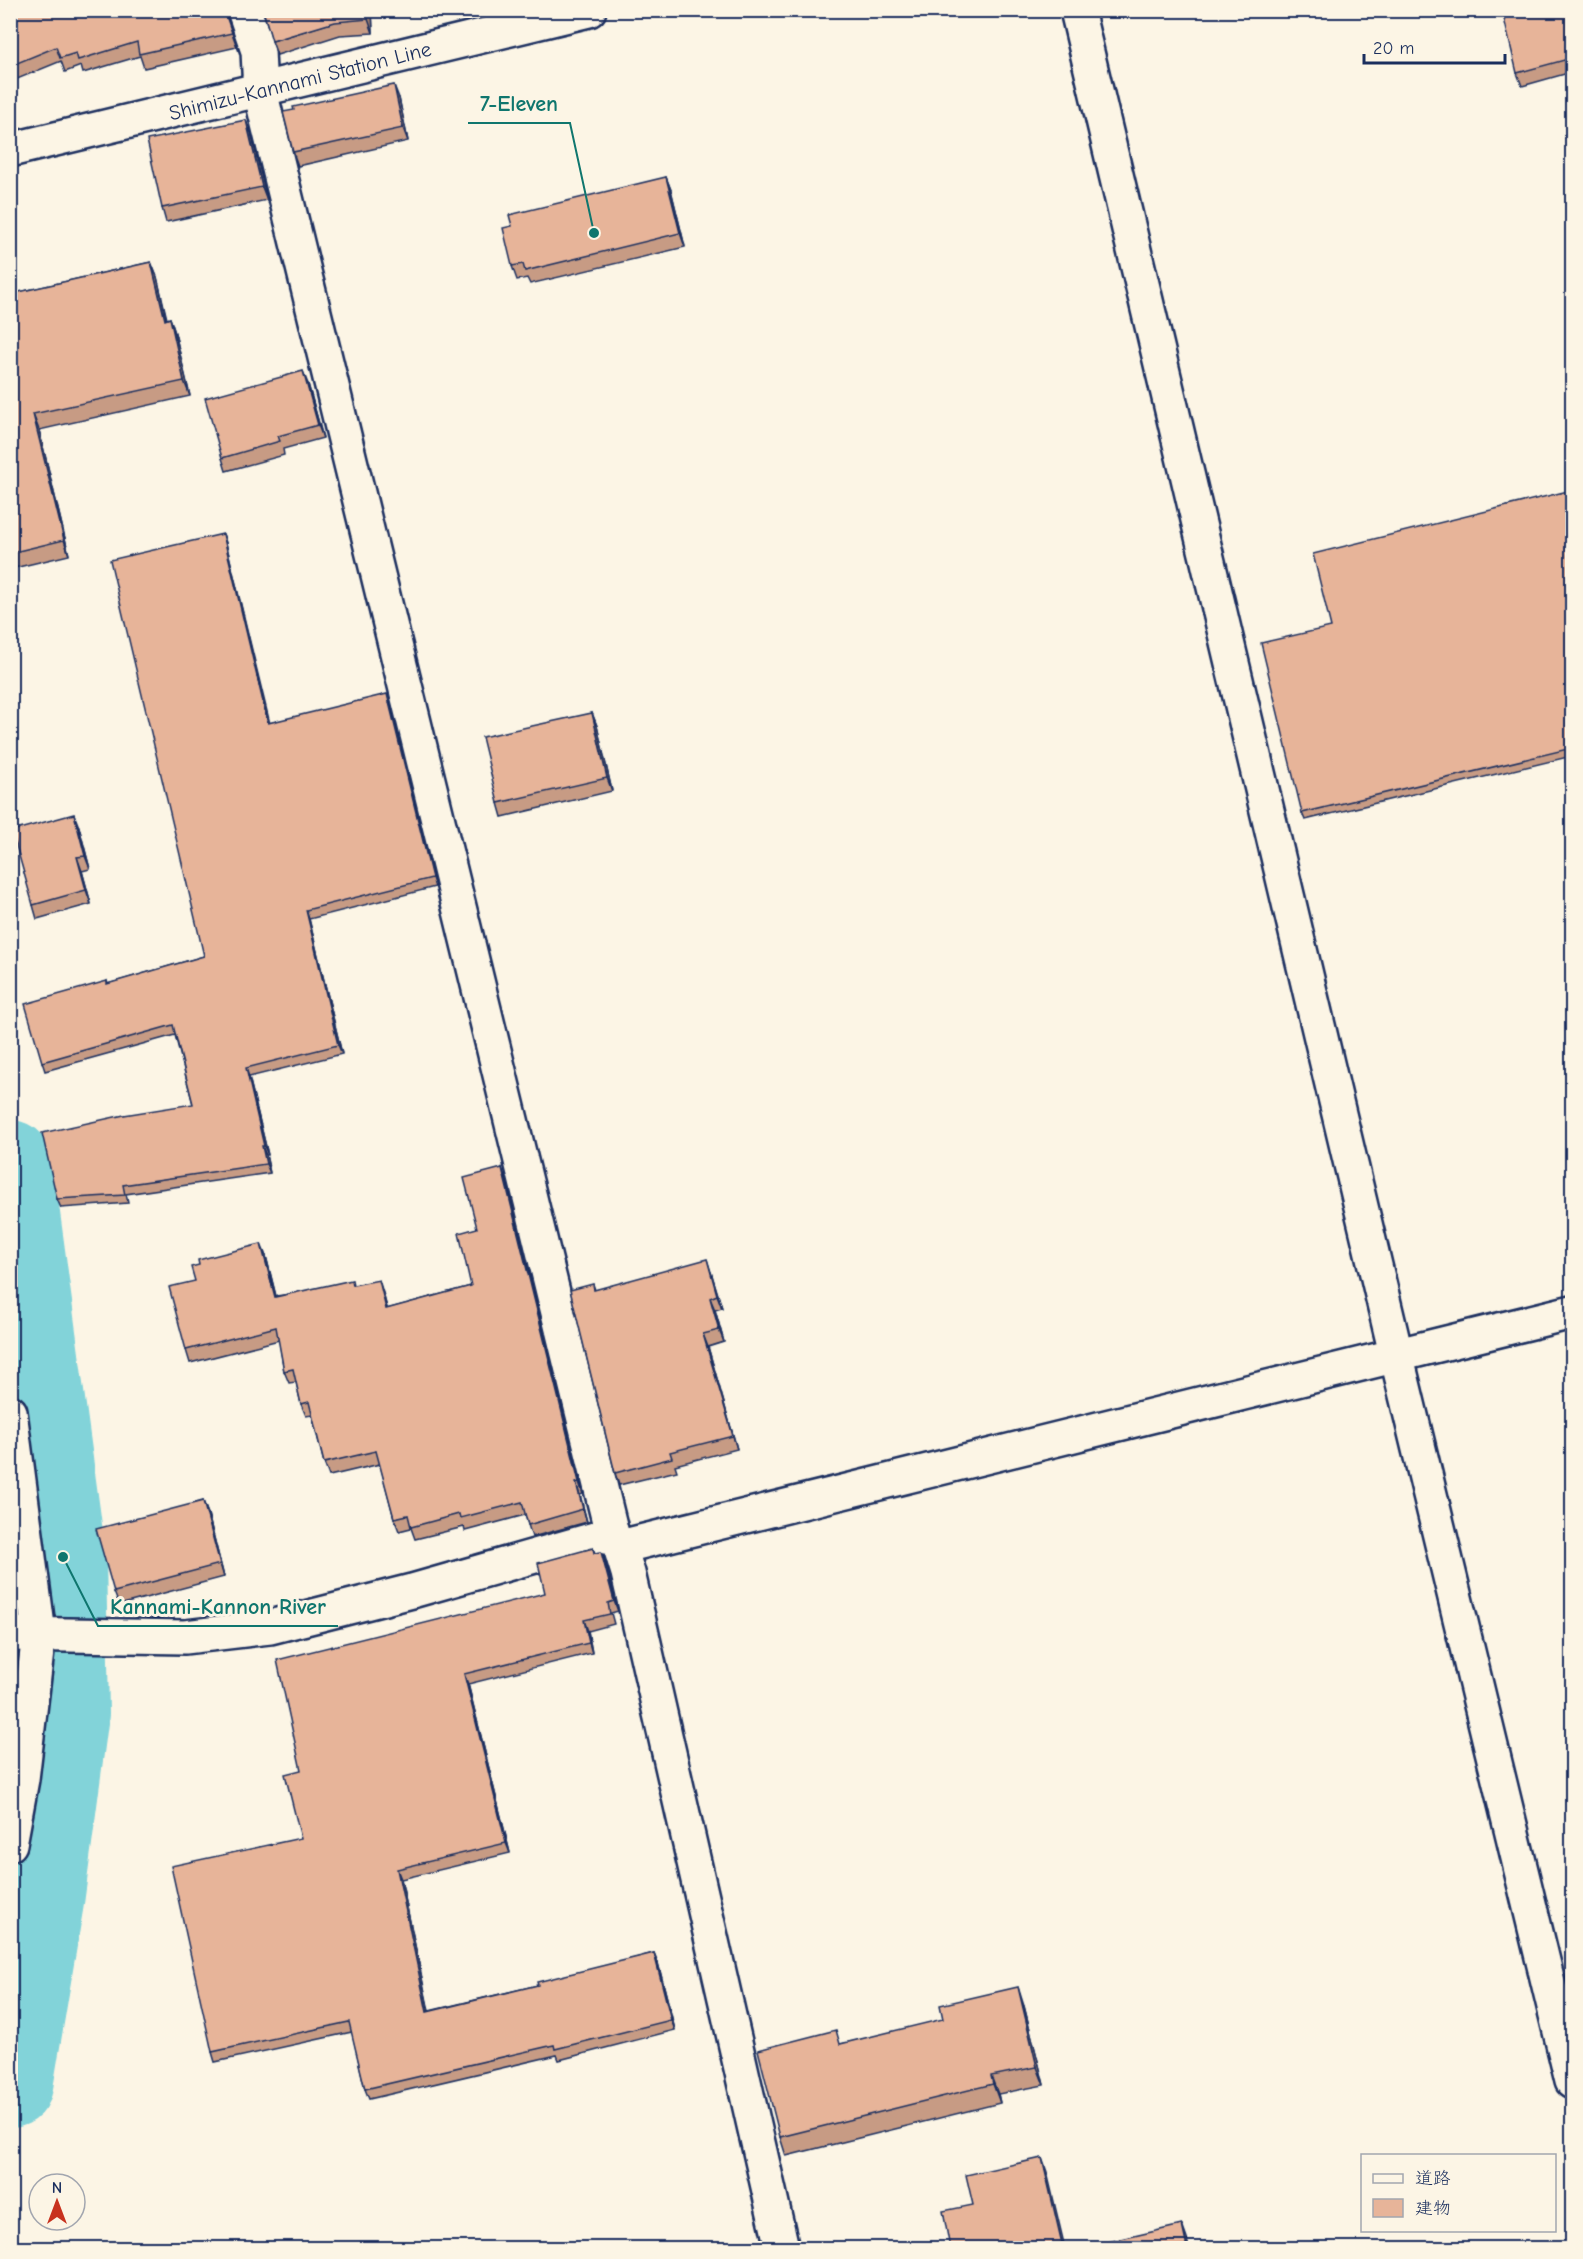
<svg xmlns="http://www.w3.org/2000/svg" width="1583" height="2259" font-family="'Comic Neue','Klee One',sans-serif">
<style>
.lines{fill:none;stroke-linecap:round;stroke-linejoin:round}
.river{stroke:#82d3d9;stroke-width:86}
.minor-casing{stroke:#1b2f5e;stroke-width:38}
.secondary-casing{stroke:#1b2f5e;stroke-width:38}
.minor{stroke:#fcf5e5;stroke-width:33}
.secondary{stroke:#fcf5e5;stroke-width:33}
.wall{fill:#c79b84;stroke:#1b2f5e;stroke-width:1.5}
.shaded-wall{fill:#a27e6b;stroke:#1b2f5e;stroke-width:1.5}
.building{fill:#e7b499;stroke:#1b2f5e;stroke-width:1.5}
.labels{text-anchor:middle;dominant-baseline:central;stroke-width:6;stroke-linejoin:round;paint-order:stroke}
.street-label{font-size:21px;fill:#1b2f5e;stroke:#fcf5e5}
.leader{fill:none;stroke:#0f766e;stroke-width:2}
.callout-dot{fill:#0f766e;stroke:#fcf5e5;stroke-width:2}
.callout-label{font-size:22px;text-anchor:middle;font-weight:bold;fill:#0f766e;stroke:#fcf5e5;stroke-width:6;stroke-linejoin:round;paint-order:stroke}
</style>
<rect width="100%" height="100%" fill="#fcf5e5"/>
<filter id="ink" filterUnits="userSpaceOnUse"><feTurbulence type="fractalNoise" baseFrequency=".0167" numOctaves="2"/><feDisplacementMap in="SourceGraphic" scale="12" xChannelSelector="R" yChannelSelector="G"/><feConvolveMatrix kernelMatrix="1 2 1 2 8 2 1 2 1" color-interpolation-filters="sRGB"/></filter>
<g filter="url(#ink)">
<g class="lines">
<path class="river" d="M 10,1163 L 63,1557 L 66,1713 L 41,1901 L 10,2085"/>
<g class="minor-casing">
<g id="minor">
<path d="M 244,10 L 258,51 L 260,91 L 612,1534 L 620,1547 L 628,1573 L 782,2248"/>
<path d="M 1077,10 L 1396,1354 L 1572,2081"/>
<path d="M 10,1412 L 39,1634 L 22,1779 L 10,1844"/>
<path d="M 620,1547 L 1572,1312"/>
<path d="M 10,1634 L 185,1637 L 270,1627 L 412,1591 L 612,1534"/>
</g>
</g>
<g class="secondary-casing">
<path id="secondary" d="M 10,150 L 589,10"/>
</g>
<use href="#minor" class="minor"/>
<use href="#secondary" class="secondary"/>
</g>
<g class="wall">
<path d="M 10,10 L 226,10 L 226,16 L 237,47 L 144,68 L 140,56 L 83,73 L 81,66 L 65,72 L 61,61 L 10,82 Z"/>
<path d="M 372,10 L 373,33 L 340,35 L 277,55 L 272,41 Z"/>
<path d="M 1572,10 L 1572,72 L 1522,86 L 1517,73 Z"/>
<path d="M 399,98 L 408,141 L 298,166 L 293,152 Z"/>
<path d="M 251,133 L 267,200 L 166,222 L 162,208 Z"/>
<path d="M 666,177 L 671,190 L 685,247 L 530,284 L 527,278 L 517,280 L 512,266 Z"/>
<path d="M 151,262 L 157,277 L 167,319 L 170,318 L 175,333 L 190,396 L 39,430 L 69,555 L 10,569 L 10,294 Z"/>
<path d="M 308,384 L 323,438 L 283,449 L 284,455 L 226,471 L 222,458 Z"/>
<path d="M 1572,490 L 1572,756 L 1305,820 L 1302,813 L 1331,627 Z"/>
<path d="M 223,534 L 226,543 L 269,723 L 390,703 L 435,887 L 309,919 L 342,1054 L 249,1077 L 268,1155 L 266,1155 L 270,1173 L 126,1194 L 128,1203 L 61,1208 L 57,1199 L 193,1104 L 175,1035 L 45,1071 L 42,1062 L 107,981 L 108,984 L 204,956 Z"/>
<path d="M 592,713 L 597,726 L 612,791 L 502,817 L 498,803 Z"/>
<path d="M 79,827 L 90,869 L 82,871 L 91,904 L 37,919 L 33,905 Z"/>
<path d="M 502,1168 L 506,1180 L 583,1494 L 580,1495 L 587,1522 L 532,1537 L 525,1515 L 465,1531 L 464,1527 L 415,1539 L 411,1528 L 399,1531 L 394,1518 L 380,1464 L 329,1476 L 324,1463 L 312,1415 L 306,1416 L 301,1404 L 296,1382 L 289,1383 L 284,1371 L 279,1340 L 190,1363 L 186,1350 L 195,1281 L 266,1256 L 276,1296 L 354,1285 L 383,1293 L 387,1309 L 471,1286 L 477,1228 Z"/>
<path d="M 711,1272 L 722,1308 L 715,1310 L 724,1342 L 708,1347 L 737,1449 L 675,1465 L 677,1471 L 619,1485 L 615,1473 L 593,1284 L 595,1290 Z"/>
<path d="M 203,1501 L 208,1514 L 224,1577 L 119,1605 L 114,1592 Z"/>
<path d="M 593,1548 L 595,1553 L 601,1552 L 605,1562 L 618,1611 L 611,1613 L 614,1624 L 588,1631 L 592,1653 L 468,1684 L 510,1853 L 401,1879 L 429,2011 L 538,1985 L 654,1953 L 658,1963 L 675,2030 L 559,2060 L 557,2055 L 369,2099 L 365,2089 L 352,2032 L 215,2062 L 212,2052 L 301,1838 L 301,1770 L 545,1593 Z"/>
<path d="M 1024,2006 L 1044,2085 L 998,2094 L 1000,2103 L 786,2156 L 780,2137 L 841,2044 Z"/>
</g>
<g class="shaded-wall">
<path d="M 368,10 L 372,10 L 373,33 L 368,19 Z"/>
<path d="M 394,85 L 399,98 L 408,141 L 403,128 Z"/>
<path d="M 246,120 L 251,133 L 267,200 L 262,187 Z"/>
<path d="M 666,177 L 671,190 L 685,247 L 680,233 Z"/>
<path d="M 151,262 L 157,277 L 170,335 L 165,320 Z"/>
<path d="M 170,318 L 175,333 L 190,396 L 184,381 Z"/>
<path d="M 303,371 L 308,384 L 323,438 L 318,425 Z"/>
<path d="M 33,414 L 39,430 L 69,555 L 64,540 Z"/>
<path d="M 223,534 L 226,543 L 272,732 L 268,723 Z"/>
<path d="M 387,694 L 390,703 L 435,887 L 432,878 Z"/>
<path d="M 592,713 L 597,726 L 612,791 L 607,778 Z"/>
<path d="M 74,814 L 79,827 L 90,869 L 85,856 Z"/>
<path d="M 77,857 L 82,871 L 91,904 L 86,890 Z"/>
<path d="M 306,910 L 309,919 L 342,1054 L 338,1045 Z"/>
<path d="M 246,1068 L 249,1077 L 268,1155 L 264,1146 Z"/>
<path d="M 262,1146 L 266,1155 L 270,1173 L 266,1164 Z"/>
<path d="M 502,1168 L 506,1180 L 583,1494 L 579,1482 Z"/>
<path d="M 261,1244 L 266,1256 L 279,1309 L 275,1297 Z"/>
<path d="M 707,1259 L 711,1272 L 722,1308 L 717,1295 Z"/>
<path d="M 379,1280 L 383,1293 L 391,1322 L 386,1309 Z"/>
<path d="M 710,1298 L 715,1310 L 724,1342 L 719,1330 Z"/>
<path d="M 703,1334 L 708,1347 L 737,1449 L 733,1436 Z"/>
<path d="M 576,1483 L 580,1495 L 587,1522 L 583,1509 Z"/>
<path d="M 203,1501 L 208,1514 L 224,1577 L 220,1564 Z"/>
<path d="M 601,1552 L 605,1562 L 618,1611 L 614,1601 Z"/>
<path d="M 584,1620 L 588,1631 L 592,1653 L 589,1643 Z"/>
<path d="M 12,1640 L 18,1655 L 10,1716 L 10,1655 Z"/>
<path d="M 464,1674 L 468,1684 L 510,1853 L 506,1843 Z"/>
<path d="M 397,1869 L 401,1879 L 431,2022 L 427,2012 Z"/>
<path d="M 654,1953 L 658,1963 L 675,2030 L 671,2020 Z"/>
<path d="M 1018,1987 L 1024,2006 L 1044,2085 L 1037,2067 Z"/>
<path d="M 991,2076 L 998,2094 L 1000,2103 L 993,2084 Z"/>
<path d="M 1042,2158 L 1047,2172 L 1065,2248 L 1063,2248 Z"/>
<path d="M 1182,2225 L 1187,2239 L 1189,2248 L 1187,2248 Z"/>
</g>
<g class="building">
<path d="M 10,10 L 224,10 L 232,33 L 139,54 L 137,42 L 78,60 L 76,53 L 60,58 L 56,47 L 10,66 Z"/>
<path d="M 263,10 L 368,10 L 368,19 L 335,22 L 272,41 Z"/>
<path d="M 1502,10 L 1572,10 L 1572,58 L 1517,73 Z"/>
<path d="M 394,85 L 403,128 L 293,152 L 283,112 L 294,110 L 293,107 Z"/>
<path d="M 246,120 L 262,187 L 162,208 L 147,140 Z"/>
<path d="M 666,177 L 680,233 L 525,271 L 523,264 L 512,266 L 503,228 L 512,226 L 509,215 Z"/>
<path d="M 151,262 L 165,320 L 170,318 L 184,381 L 33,414 L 64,540 L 10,553 L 10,294 Z"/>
<path d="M 303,371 L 318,425 L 278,436 L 280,441 L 222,458 L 205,398 Z"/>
<path d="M 1572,490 L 1572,748 L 1302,813 L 1261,643 L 1331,627 L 1313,554 Z"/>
<path d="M 223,534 L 268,723 L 387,694 L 432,878 L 306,910 L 338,1045 L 246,1068 L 264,1146 L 262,1146 L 266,1164 L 123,1185 L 125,1195 L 57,1199 L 42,1133 L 124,1115 L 193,1104 L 173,1025 L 42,1062 L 25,1004 L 107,981 L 107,984 L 204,956 L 110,560 Z"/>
<path d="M 592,713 L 607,778 L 498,803 L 482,737 Z"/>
<path d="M 74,814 L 85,856 L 77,857 L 86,890 L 33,905 L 12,831 Z"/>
<path d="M 502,1168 L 579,1482 L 576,1483 L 583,1509 L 528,1525 L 522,1502 L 460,1518 L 459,1514 L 411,1527 L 408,1515 L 394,1518 L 376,1451 L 324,1463 L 309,1402 L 301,1404 L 293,1369 L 284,1371 L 276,1327 L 186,1350 L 169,1287 L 195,1281 L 191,1267 L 199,1265 L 198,1260 L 261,1244 L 275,1297 L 352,1280 L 353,1285 L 379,1280 L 386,1309 L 471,1286 L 459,1233 L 477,1228 L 464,1178 Z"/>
<path d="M 707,1259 L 717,1295 L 710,1298 L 719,1330 L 703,1334 L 733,1436 L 670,1452 L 672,1458 L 615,1473 L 570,1290 L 593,1284 L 594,1290 Z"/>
<path d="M 203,1501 L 220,1564 L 114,1592 L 96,1529 Z"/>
<path d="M 593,1548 L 594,1553 L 601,1552 L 614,1601 L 608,1603 L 610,1614 L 584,1620 L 589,1643 L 464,1674 L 506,1843 L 397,1869 L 427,2012 L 538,1985 L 537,1982 L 654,1953 L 671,2020 L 555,2049 L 554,2045 L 365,2089 L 349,2022 L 212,2052 L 171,1866 L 301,1838 L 285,1774 L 301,1770 L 277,1660 L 545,1593 L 538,1563 Z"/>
<path d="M 10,1640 L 12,1640 L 10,1655 Z"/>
<path d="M 1018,1987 L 1037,2067 L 991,2076 L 993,2084 L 780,2137 L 758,2050 L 836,2030 L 840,2044 L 943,2019 L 940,2005 Z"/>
<path d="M 1042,2158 L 1063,2248 L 950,2248 L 943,2211 L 973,2205 L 966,2175 Z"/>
<path d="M 1182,2225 L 1187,2248 L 1082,2248 Z"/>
</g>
</g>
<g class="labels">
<g class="street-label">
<text transform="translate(300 81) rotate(-14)">Shimizu-Kannami Station Line</text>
</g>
</g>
<path class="leader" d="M594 233L570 123H468M63 1557L98 1626H338"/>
<g class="callout-dot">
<circle cx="594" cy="233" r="6"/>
<circle cx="63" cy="1557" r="6"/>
</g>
<g class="callout-label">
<text x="519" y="111">7-Eleven</text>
<text x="218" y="1614">Kannami-Kannon River</text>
</g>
<rect width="1583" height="2259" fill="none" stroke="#fcf5e5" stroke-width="36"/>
<rect x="18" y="18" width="1547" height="2223" fill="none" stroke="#1b2f5e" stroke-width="2" filter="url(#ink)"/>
<rect x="1361" y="2154" width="195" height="78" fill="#fcf5e5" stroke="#a2a6af" stroke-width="1.5"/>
<rect x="1373" y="2174" width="30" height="9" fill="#fcf5e5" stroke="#a2a6af" stroke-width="1.5"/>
<text x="1415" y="2184" font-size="18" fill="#1b2f5e">道路</text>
<rect x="1373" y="2199" width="30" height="18" fill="#e7b499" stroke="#a2a6af" stroke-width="1.5"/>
<text x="1415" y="2214" font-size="18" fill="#1b2f5e">建物</text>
<g transform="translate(57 2202)"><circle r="28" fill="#fcf5e5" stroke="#a2a6af" stroke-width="1.5"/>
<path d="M0-4.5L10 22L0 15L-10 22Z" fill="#c8321e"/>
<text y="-9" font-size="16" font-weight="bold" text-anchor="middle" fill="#1b2f5e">N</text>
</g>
<path d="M1364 54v9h141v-9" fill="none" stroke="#1b2f5e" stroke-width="3"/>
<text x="1373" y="54" font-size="18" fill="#1b2f5e" stroke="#fcf5e5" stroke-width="4.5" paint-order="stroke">20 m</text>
</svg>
